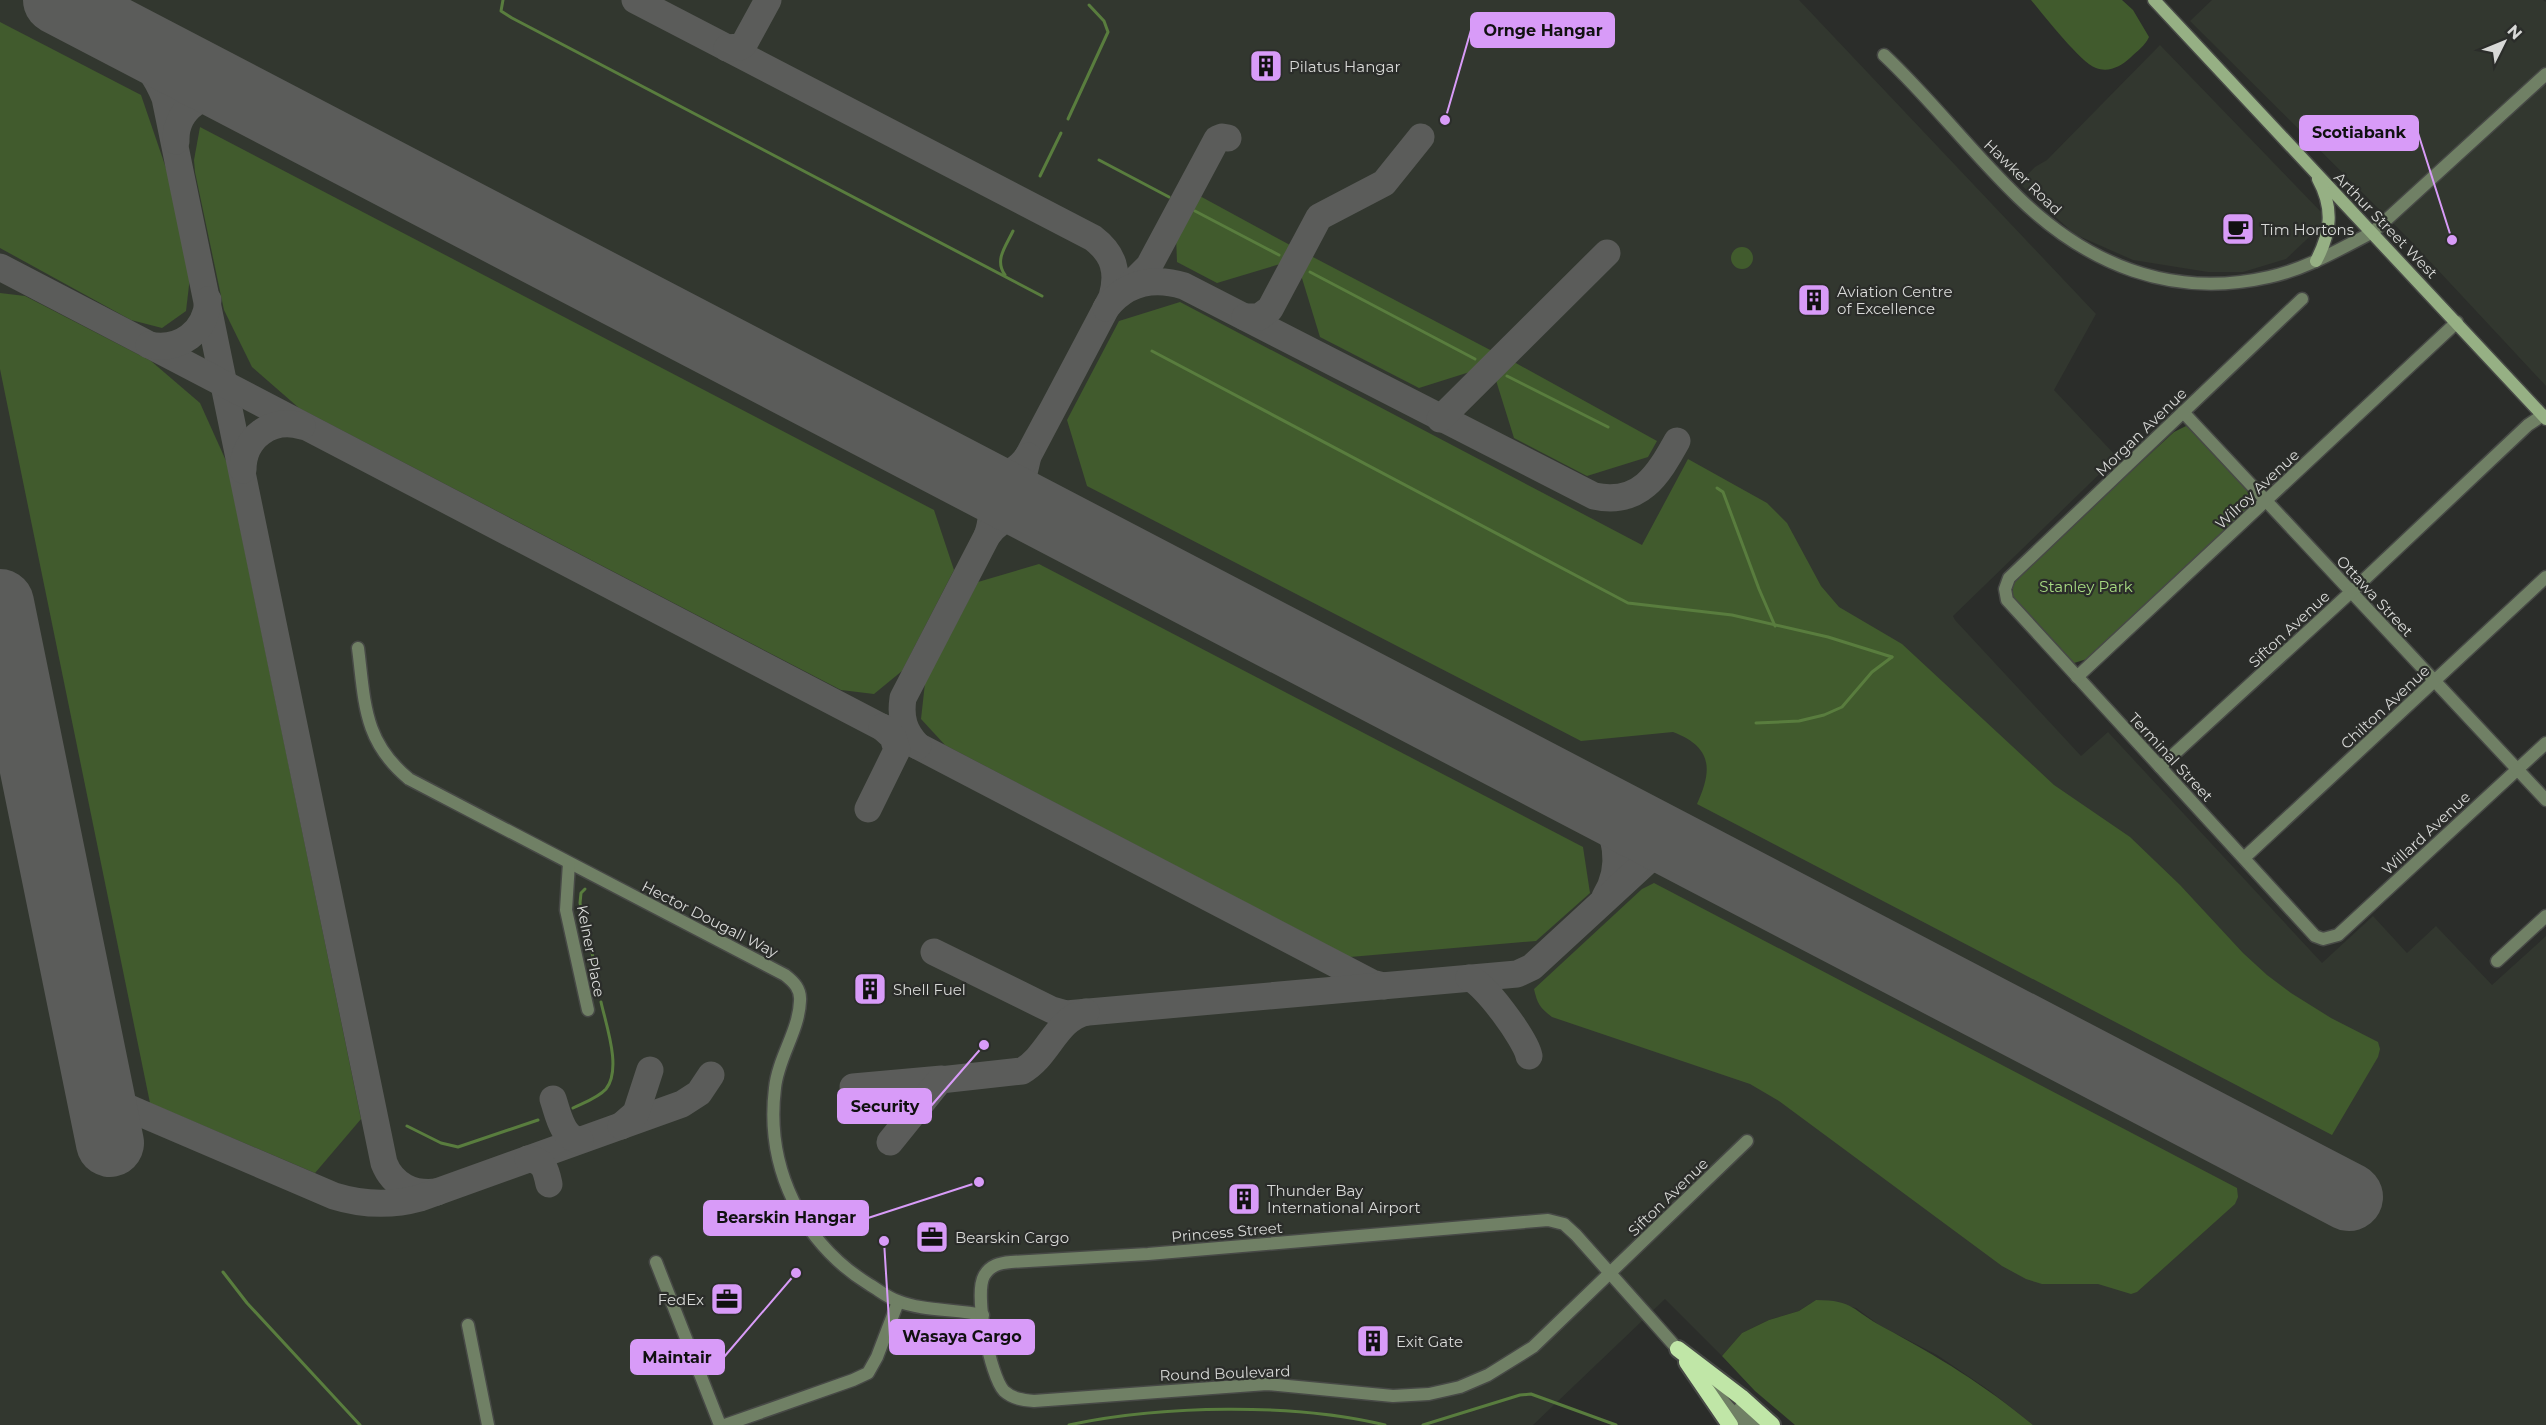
<svg xmlns="http://www.w3.org/2000/svg" width="2546" height="1425" font-family="Montserrat,sans-serif">
<style>
.built{fill:#32372f}
.green{fill:#415b2d}
.lines{fill:none;stroke-linecap:round;stroke-linejoin:round}
.stream{stroke:#597d3e;stroke-width:3}
.taxiway{stroke:#5b5c5a;stroke-width:27}
.runway{stroke:#5b5c5a;stroke-width:68}
.minor-casing{stroke:#474946;stroke-width:15}
.tertiary-casing{stroke:#474946;stroke-width:15}
.secondary-casing{stroke:#474946;stroke-width:15}
.trunk-casing{stroke:#474946;stroke-width:20}
.minor{stroke:#708065;stroke-width:12}
.tertiary{stroke:#708065;stroke-width:12}
.secondary{stroke:#96b084;stroke-width:12}
.trunk{stroke:#c0e6a7;stroke-width:16}
.labels{text-anchor:middle;dominant-baseline:central;stroke-width:4.5;stroke-linejoin:round;paint-order:stroke}
.poi-label{font-size:15px;fill:#d8d9d7;stroke:#2b2d2a;text-anchor:start}
.street-label{font-size:15px;fill:#d8d9d7;stroke:#2b2d2a}
.park-label{font-size:15px;fill:#a8dc83;stroke:#2b2d2a}
.leader{fill:none;stroke:#d89bf8;stroke-width:2}
.callout-dot{fill:#d89bf8;stroke:#2b2d2a;stroke-width:2}
.callout{fill:#d89bf8;stroke:#d89bf8;stroke-width:2}
.callout-label{font-size:16px;text-anchor:middle;font-weight:bold;fill:#111}
</style>
<rect width="100%" height="100%" fill="#2b2d2a"/>
<g class="built">
<path d="M 0,0 L 1799,0 L 2096,314 L 2054,390 L 2117,457 L 1953,616 L 1955,620 L 2081,756 L 2108,732 L 2322,963 L 2373,916 L 2407,953 L 2436,926 L 2492,985 L 2546,936 L 2546,1425 L 2033,1425 L 1990,1391 L 1937,1355 L 1879,1325 L 1856,1308 L 1816,1300 L 1799,1311 L 1769,1320 L 1742,1333 L 1722,1356 L 1665,1299 L 1533,1425 L 0,1425 Z"/>
<path d="M 2212,0 L 2543,0 L 2546,2 L 2546,386 L 2409,239 L 2190,21 Z"/>
<path d="M 2160,45 L 2323,214 L 2323,224 L 2286,259 L 2243,272 L 2208,272 L 2133,260 L 2074,234 L 2019,183 L 2035,167 L 2047,160 Z"/>
</g>
<g class="green">
<path d="M 2031,0 L 2122,0 L 2133,10 L 2149,37 C 2145,46 2137,51 2130,58 C 2121,66 2109,73 2096,68 C 2080,62 2044,15 2031,0 Z"/>
<path d="M 0,22 L 141,95 L 168,174 L 190,277 L 186,311 L 162,328 L 131,320 L 0,248 Z"/>
<path d="M 200,127 L 934,510 L 954,570 L 902,671 L 874,694 L 841,690 L 299,408 L 252,367 L 224,310 L 195,172 L 194,160 Z"/>
<path d="M 1198,195 L 1290,245 L 1280,264 L 1217,283 L 1177,262 L 1176,236 Z"/>
<circle cx="1742" cy="258" r="11"/>
<path d="M 1311,256 L 1494,352 L 1476,370 L 1419,388 L 1320,337 L 1301,275 Z"/>
<path d="M 0,293 L 25,296 L 151,361 L 200,403 L 227,463 L 361,1119 L 315,1173 L 150,1103 L 0,369 Z"/>
<path d="M 1180,302 L 1642,545 L 1688,459 L 1767,503 L 1787,523 L 1821,586 L 1839,607 L 1902,644 L 2054,785 L 2130,837 L 2180,885 L 2243,953 L 2267,975 L 2291,993 L 2331,1018 L 2378,1042 L 2380,1049 L 2378,1057 L 2332,1135 L 1697,804 C 1713,769 1712,747 1673,732 L 1581,741 L 1087,486 L 1067,420 L 1119,321 Z"/>
<path d="M 1508,361 L 1514,362 L 1657,441 L 1648,457 L 1587,476 L 1514,438 L 1494,374 Z"/>
<path d="M 2186,426 L 2190,427 L 2258,500 L 2087,659 L 2074,663 L 2013,597 L 2013,584 L 2016,577 L 2174,432 Z"/>
<path d="M 1039,564 L 1583,847 L 1590,893 L 1536,941 L 1350,957 L 945,745 L 921,719 L 925,683 L 978,582 Z"/>
<path d="M 1654,883 L 2237,1188 L 2238,1197 L 2235,1204 L 2137,1292 L 2131,1294 L 2098,1284 L 2042,1284 L 2026,1279 L 2002,1266 L 1779,1101 L 1750,1084 L 1552,1017 C 1540,1008 1537,1003 1534,989 L 1642,889 Z"/>
<path d="M 1816,1300 C 1854,1300 1853,1311 1883,1327 C 1939,1357 1983,1384 2033,1425 L 1795,1425 L 1755,1391 L 1722,1356 L 1742,1333 L 1769,1320 L 1799,1311 Z"/>
</g>
<g class="lines">
<g class="stream">
<path d="M 503,0 L 501,11 L 512,18 L 1042,296"/>
<path d="M 1068,119 L 1108,32 L 1104,21 L 1089,5"/>
<path d="M 1099,160 L 1169,197"/>
<path d="M 1040,176 L 1061,133"/>
<path d="M 1195,211 L 1279,255"/>
<path d="M 1310,272 L 1475,359"/>
<path d="M 1005,275 C 994,260 1006,246 1013,231"/>
<path d="M 1152,351 L 1628,603 L 1732,615 L 1828,637 L 1892,657"/>
<path d="M 1507,376 L 1608,427"/>
<path d="M 1717,488 L 1723,492 L 1759,589 L 1775,626"/>
<path d="M 1756,723 L 1799,721 L 1824,715 L 1842,707 L 1872,672 L 1892,657"/>
<path d="M 585,889 L 581,893 L 580,903 L 598,978"/>
<path d="M 573,1108 C 583,1103 598,1098 606,1089 C 622,1069 606,1025 601,1002"/>
<path d="M 407,1126 L 441,1143 L 458,1147 L 538,1120"/>
<path d="M 223,1272 L 247,1303 L 360,1425"/>
<path d="M 1069,1425 C 1161,1405 1294,1403 1385,1425"/>
<path d="M 1423,1425 L 1520,1395 L 1531,1394 L 1616,1425"/>
</g>
<g class="taxiway">
<path d="M 52,0 C 101,26 143,43 165,98 L 384,1163 C 393,1186 414,1195 437,1192"/>
<path d="M 635,0 L 1093,238 C 1114,254 1119,272 1112,297 L 1028,456 L 1024,473 L 1025,486 L 1039,509 L 1129,558"/>
<path d="M 727,48 L 740,47 L 744,44 L 768,0"/>
<path d="M 176,141 C 175,109 206,87 237,97 L 322,142"/>
<path d="M 0,267 L 1372,983 L 1384,986"/>
<path d="M 1126,289 L 1149,266 L 1217,139 L 1222,137 L 1228,138"/>
<path d="M 1106,308 C 1126,282 1155,277 1184,286 L 1594,496 C 1640,506 1658,475 1677,441"/>
<path d="M 1245,317 L 1259,317 L 1270,309 L 1319,217 L 1384,183 L 1421,137"/>
<path d="M 149,345 C 180,351 206,332 208,300"/>
<path d="M 1440,419 L 1607,253"/>
<path d="M 885,436 C 902,445 919,453 936,462 C 969,478 1003,492 987,536"/>
<path d="M 961,468 C 986,481 1011,481 1028,456"/>
<path d="M 243,470 C 243,437 272,417 302,426"/>
<path d="M 918,746 C 904,732 900,718 903,698 L 987,536 C 1004,511 1029,511 1054,524"/>
<path d="M 1554,786 C 1566,792 1580,798 1591,807 C 1619,829 1623,867 1605,897"/>
<path d="M 868,809 L 897,750 L 893,737 L 882,727"/>
<path d="M 934,952 L 1052,1010 L 1066,1014 L 1517,974 L 1532,967 L 1645,863 C 1659,851 1677,851 1694,858 L 1775,900"/>
<path d="M 1469,978 C 1484,982 1526,1040 1529,1056"/>
<path d="M 82,988 L 101,1082 L 107,1093 L 117,1103 L 334,1196 C 363,1205 391,1206 420,1198 L 682,1104 L 699,1093 L 711,1075"/>
<path d="M 853,1087 L 942,1079"/>
<path d="M 553,1099 C 558,1113 562,1139 580,1140"/>
<path d="M 621,1126 L 636,1113 L 650,1070"/>
<path d="M 890,1142 L 940,1080 L 1022,1071 C 1048,1057 1056,1019 1086,1012"/>
<path d="M 528,1159 C 544,1160 546,1170 549,1184"/>
</g>
<g class="runway">
<path d="M 57,0 L 2349,1197"/>
<path d="M 0,603 L 110,1143"/>
</g>
<g class="minor-casing">
<g id="minor">
<path d="M 1884,55 C 1931,99 1971,152 2018,197 C 2088,265 2172,299 2269,277 C 2306,269 2340,249 2373,232"/>
<path d="M 2302,299 L 2009,578 L 2005,589 L 2007,600 L 2315,936 L 2323,939 L 2338,935 L 2546,743"/>
<path d="M 2183,412 L 2546,800"/>
<path d="M 358,648 C 365,703 363,741 409,779 L 785,975 C 794,982 801,989 800,1001 C 799,1031 778,1058 775,1088 C 765,1168 802,1243 870,1285 C 879,1290 888,1298 898,1301 C 922,1311 956,1309 983,1315"/>
<path d="M 2077,677 L 2457,322"/>
<path d="M 2160,767 L 2351,592 L 2528,425 L 2543,415"/>
<path d="M 2244,858 L 2546,577"/>
<path d="M 569,863 L 566,910 L 588,1010"/>
<path d="M 2497,961 L 2546,916"/>
<path d="M 656,1262 L 720,1425"/>
<path d="M 468,1325 L 488,1425"/>
<path d="M 1682,1354 L 1576,1235 L 1564,1224 L 1548,1220 L 1148,1254 L 1011,1262 C 1000,1263 990,1265 984,1276 C 974,1294 990,1376 1004,1391 C 1013,1399 1023,1400 1034,1401 L 1267,1384 L 1393,1396 L 1429,1394 L 1460,1387 L 1488,1375 L 1533,1347 L 1747,1141"/>
<path d="M 1715,1392 L 1744,1425"/>
<path d="M 1739,1409 L 1756,1425"/>
<path d="M 725,1425 L 853,1380 L 868,1373 L 877,1357 L 898,1302"/>
</g>
</g>
<g class="tertiary-casing">
<path id="tertiary" d="M 2373,232 L 2546,74"/>
</g>
<g class="secondary-casing">
<g id="secondary">
<path d="M 2154,0 L 2546,419"/>
<path d="M 2316,261 C 2331,233 2334,208 2318,179"/>
</g>
</g>
<g class="trunk-casing">
<g id="trunk">
<path d="M 1678,1349 L 1741,1397 L 1772,1425"/>
<path d="M 1687,1362 L 1730,1425"/>
</g>
</g>
<use href="#minor" class="minor"/>
<use href="#tertiary" class="tertiary"/>
<use href="#secondary" class="secondary"/>
<use href="#trunk" class="trunk"/>
</g>
<defs>
<g id="building-square" transform="scale(1.725)"><rect x="-9" y="-9" width="18" height="18" rx="4" fill="#d89bf8" stroke="#2b2d2a"/><path d="M-4-6H4V6H1V3H-1V6H-4ZM-2.5-4.3h1.7v1.8h-1.7ZM.8-4.3h1.7v1.8H.8ZM-2.5-1h1.7V.8h-1.7ZM.8-1h1.7V.8H.8Z" fill="#111"/></g>
<g id="cafe-square" transform="scale(1.725)"><rect x="-9" y="-9" width="18" height="18" rx="4" fill="#d89bf8" stroke="#2b2d2a"/><path d="M-5.5-4.5H6V0H3Q3 3.5 0 3.5H-2.5Q-5.5 3.5-5.5 0ZM3-3.2v2h1.7v-2ZM-6 4.5H4V6H-6Z" fill="#111"/></g>
<g id="office-square" transform="scale(1.725)"><rect x="-9" y="-9" width="18" height="18" rx="4" fill="#d89bf8" stroke="#2b2d2a"/><path d="M-6-3h4V-5.5h4V-3h4V5H-6ZM-1-4.5V-3h2v-1.5ZM-6 0V1H6V0Z" fill="#111"/></g>
</defs>
<g fill-rule="evenodd">
<use href="#building-square" x="1266" y="66"/>
<use href="#cafe-square" x="2238" y="229"/>
<use href="#building-square" x="1814" y="300"/>
<use href="#building-square" x="870" y="989"/>
<use href="#building-square" x="1244" y="1199"/>
<use href="#office-square" x="932" y="1237"/>
<use href="#office-square" x="727" y="1299"/>
<use href="#building-square" x="1373" y="1341"/>
</g>
<g class="labels">
<g class="poi-label">
<text x="1289" y="66">Pilatus Hangar</text>
<text x="2261" y="229">Tim Hortons</text>
<text x="1837" y="291">Aviation Centre<tspan x="1837" dy="17">of Excellence</tspan></text>
<text x="893" y="989">Shell Fuel</text>
<text x="1267" y="1190">Thunder Bay<tspan x="1267" dy="17">International Airport</tspan></text>
<text x="955" y="1237">Bearskin Cargo</text>
<text x="704" y="1299" text-anchor="end">FedEx</text>
<text x="1396" y="1341">Exit Gate</text>
</g>
<g class="street-label">
<text transform="translate(2023 177) rotate(44)">Hawker Road</text>
<text transform="translate(2386 225) rotate(46)">Arthur Street West</text>
<text transform="translate(2141 432) rotate(-44)">Morgan Avenue</text>
<text transform="translate(2257 489) rotate(-43)">Wilroy Avenue</text>
<text transform="translate(2375 596) rotate(47)">Ottawa Street</text>
<text transform="translate(2289 629) rotate(-43)">Sifton Avenue</text>
<text transform="translate(2385 707) rotate(-43)">Chilton Avenue</text>
<text transform="translate(2171 757) rotate(47)">Terminal Street</text>
<text transform="translate(2426 833) rotate(-43)">Willard Avenue</text>
<text transform="translate(710 919) rotate(27)">Hector Dougall Way</text>
<text transform="translate(591 951) rotate(79)">Kelner Place</text>
<text transform="translate(1668 1197) rotate(-44)">Sifton Avenue</text>
<text transform="translate(1227 1232) rotate(-5)">Princess Street</text>
<text transform="translate(1225 1373) rotate(-2)">Round Boulevard</text>
</g>
<g class="park-label">
<text x="2086" y="586">Stanley Park</text>
</g>
</g>
<path class="leader" d="M1445 120L1471 30M2452 240L2418 133M984 1045L931 1106M979 1182L868 1218M884 1241L890 1337M796 1273L724 1357"/>
<g class="callout-dot">
<circle cx="1445" cy="120" r="6"/>
<circle cx="2452" cy="240" r="6"/>
<circle cx="984" cy="1045" r="6"/>
<circle cx="979" cy="1182" r="6"/>
<circle cx="884" cy="1241" r="6"/>
<circle cx="796" cy="1273" r="6"/>
</g>
<g class="callout">
<rect x="1471" y="13" width="143" height="34" rx="6"/>
<rect x="2300" y="116" width="118" height="34" rx="6"/>
<rect x="838" y="1089" width="93" height="34" rx="6"/>
<rect x="704" y="1201" width="164" height="34" rx="6"/>
<rect x="890" y="1320" width="144" height="34" rx="6"/>
<rect x="631" y="1340" width="93" height="34" rx="6"/>
</g>
<g class="callout-label">
<text x="1543" y="36">Ornge Hangar</text>
<text x="2359" y="138">Scotiabank</text>
<text x="885" y="1112">Security</text>
<text x="786" y="1223">Bearskin Hangar</text>
<text x="962" y="1342">Wasaya Cargo</text>
<text x="677" y="1363">Maintair</text>
</g>
<g transform="translate(2504 42) rotate(47)" stroke="#2b2d2a" stroke-width="4.5" paint-order="stroke">
<path d="M0-4.5L10 22L0 15L-10 22Z" fill="#d8d9d7"/>
<text y="-9" font-size="16" font-weight="bold" text-anchor="middle" fill="#d8d9d7">N</text>
</g>
</svg>
